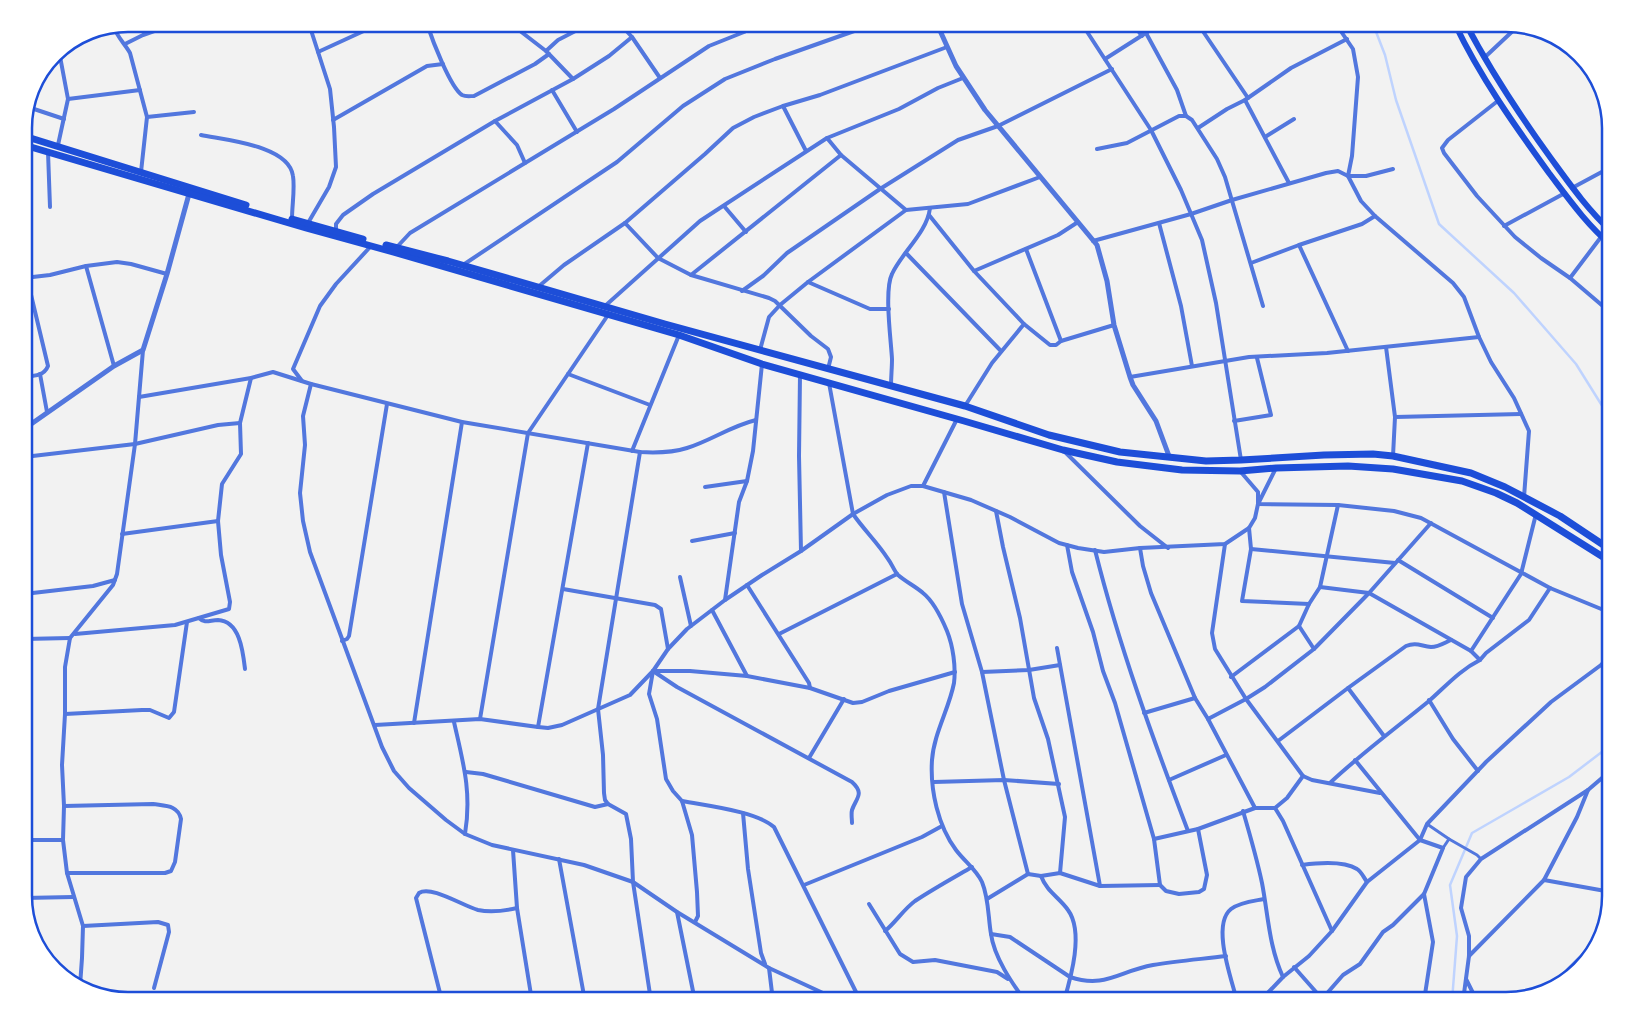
<svg xmlns="http://www.w3.org/2000/svg" width="1635" height="1025" font-family="Overpass,sans-serif">
<style>
.lines{fill:none;stroke-linecap:round;stroke-linejoin:round}
.stream{stroke:#bfd3fe;stroke-width:2.5}
.pedestrian{stroke:#5277de;stroke-width:3}
.minor{stroke:#5277de;stroke-width:4}
.tertiary{stroke:#5277de;stroke-width:5}
.primary{stroke:#1d4ed8;stroke-width:6}
.trunk{stroke:#1d4ed8;stroke-width:7}
.rim{fill:none;stroke:#1d4ed8;stroke-width:2.5}
</style>
<rect width="100%" height="100%" fill="#f2f2f2"/>
<g class="lines">
<g class="stream">
<path d="M 1373,24 L 1385,55 L 1396,100 L 1439,224 L 1514,293 L 1576,364 L 1611,420"/>
<path d="M 1452,1001 L 1457,936 L 1450,885 L 1472,833 L 1569,777 L 1611,745"/>
</g>
<g class="pedestrian">
<path d="M 1427,824 L 1449,839 L 1477,855 L 1481,859"/>
<path d="M 1443,848 L 1449,839"/>
</g>
<g class="minor">
<path d="M 427,24 C 432,39 450,87 462,95 C 466,97 470,96 474,96 L 535,64 L 549,54"/>
<path d="M 511,24 L 546,51 L 573,79"/>
<path d="M 620,24 L 632,37 L 660,78"/>
<path d="M 1082,24 L 1151,130 L 1181,190 L 1202,240 L 1216,303 L 1241,460"/>
<path d="M 1133,24 L 1142,36"/>
<path d="M 1198,24 L 1248,98"/>
<path d="M 1336,24 L 1353,49 L 1358,77 L 1352,156 L 1348,176 L 1361,201 L 1375,216 L 1453,283 L 1464,297 L 1479,337 L 1491,362 L 1514,398 L 1529,431 L 1524,497"/>
<path d="M 114,27 C 117,37 125,44 130,53 L 147,117 L 141,172"/>
<path d="M 1146,33 L 1177,90 L 1186,116"/>
<path d="M 125,44 L 143,35 L 174,24"/>
<path d="M 546,51 L 558,40 L 589,24"/>
<path d="M 318,52 L 379,24"/>
<path d="M 1484,58 L 1517,27"/>
<path d="M 1105,59 L 1160,24"/>
<path d="M 552,90 L 577,132"/>
<path d="M 68,99 L 140,90"/>
<path d="M 1245,100 L 1289,183"/>
<path d="M 1499,100 L 1448,140 L 1442,148 L 1444,153 L 1477,196 L 1515,237 L 1541,258 L 1570,278 L 1611,313"/>
<path d="M 783,106 L 806,151"/>
<path d="M 28,107 L 64,119"/>
<path d="M 147,117 L 194,112"/>
<path d="M 333,120 L 427,66 L 443,64"/>
<path d="M 495,121 L 517,145 L 525,163"/>
<path d="M 1198,128 L 1227,109 L 1245,100 L 1291,68 L 1347,39"/>
<path d="M 201,135 C 224,140 289,145 293,176 C 295,189 292,205 292,219"/>
<path d="M 1265,137 L 1294,119"/>
<path d="M 58,145 L 68,99 L 59,51"/>
<path d="M 1097,149 L 1127,143 L 1179,116 L 1186,116 L 1192,120 L 1217,159 L 1225,177 L 1263,306"/>
<path d="M 48,152 L 50,207"/>
<path d="M 1572,188 L 1611,167"/>
<path d="M 724,206 L 746,232"/>
<path d="M 906,210 L 841,155 L 827,138 L 899,109 L 938,88 L 963,78"/>
<path d="M 929,215 L 974,271 L 1024,324 L 992,363 L 965,406"/>
<path d="M 308,223 L 329,187 L 336,167 L 334,127 L 330,89 L 309,24"/>
<path d="M 625,223 L 658,258 L 691,275 L 769,298 L 775,301 L 811,336 L 828,349 L 831,357 L 828,369"/>
<path d="M 1159,223 L 1181,306 L 1192,366"/>
<path d="M 1504,226 L 1565,193"/>
<path d="M 336,231 L 336,224 L 343,215 L 373,194 L 495,121 L 573,79 L 609,56 L 632,37"/>
<path d="M 1093,241 L 1191,214 L 1232,200 L 1326,173 L 1338,171 L 1348,176 L 1366,176 L 1393,169"/>
<path d="M 1299,245 L 1348,351"/>
<path d="M 396,248 L 410,233 L 614,109 L 709,46 L 744,32 L 757,24"/>
<path d="M 1026,249 L 1061,341 L 1114,325"/>
<path d="M 906,253 L 1001,351"/>
<path d="M 1251,263 L 1299,245 L 1362,224 L 1375,216"/>
<path d="M 463,265 L 617,162 L 683,106 L 725,79 L 775,59 L 874,24"/>
<path d="M 86,266 L 114,366"/>
<path d="M 974,271 L 1058,235 L 1078,222"/>
<path d="M 691,275 L 841,155"/>
<path d="M 24,278 L 50,275 L 86,266 L 117,262 L 131,264 L 167,274"/>
<path d="M 1570,278 L 1601,237"/>
<path d="M 808,282 L 870,309 L 889,309"/>
<path d="M 538,287 L 564,265 L 625,223 L 705,154 L 733,128 L 754,117 L 783,106 L 820,95 L 947,47"/>
<path d="M 742,291 L 763,276 L 787,253 L 880,189 L 958,140 L 998,126 L 1112,69"/>
<path d="M 605,306 L 700,221 L 827,138"/>
<path d="M 1024,324 L 1050,345 L 1056,345 L 1061,341"/>
<path d="M 1386,347 L 1395,417 L 1393,456"/>
<path d="M 760,350 L 769,317 L 780,305 L 808,282 L 906,210 L 968,204 L 1040,177"/>
<path d="M 40,374 L 47,412"/>
<path d="M 568,374 L 650,405"/>
<path d="M 800,375 L 799,456 L 801,551"/>
<path d="M 24,377 C 34,376 44,376 48,366 L 27,278"/>
<path d="M 1130,377 L 1249,357 L 1327,353 L 1479,337"/>
<path d="M 302,381 L 293,369 L 320,306 L 336,284 L 371,246"/>
<path d="M 829,383 L 853,514 C 864,530 878,543 888,559 C 892,564 894,571 898,575 C 906,582 915,586 923,593 C 933,601 942,619 947,631 C 953,646 956,667 954,683 C 949,709 934,733 932,760 C 930,790 938,826 956,850 C 965,862 976,869 982,882 C 989,899 988,917 991,934 C 994,957 1012,983 1025,1001"/>
<path d="M 311,384 L 303,416 L 305,445 L 300,493 L 303,521 L 310,552 L 382,747 L 394,771 L 409,788 L 446,820 L 465,834 L 492,845 L 584,865 L 633,882 L 677,912 L 769,968 L 823,993 L 851,1001"/>
<path d="M 891,386 C 891,377 892,368 892,359 C 891,340 884,290 892,274 C 902,252 927,233 930,208"/>
<path d="M 139,397 L 251,378 L 273,372 L 311,384 L 462,422 L 640,452 C 656,453 671,453 687,448 C 710,441 731,426 756,420"/>
<path d="M 1395,417 L 1521,414"/>
<path d="M 1234,421 L 1271,415 L 1257,358"/>
<path d="M 632,451 L 679,335"/>
<path d="M 1065,452 L 1140,526 L 1168,548"/>
<path d="M 24,457 L 135,444 L 218,425 L 240,423"/>
<path d="M 1276,468 L 1258,504 L 1338,505 L 1394,511 L 1421,518 L 1550,588 L 1611,613"/>
<path d="M 923,486 L 957,419"/>
<path d="M 705,487 L 747,481"/>
<path d="M 944,492 L 962,604 L 982,672 L 1004,780 L 1028,874"/>
<path d="M 996,511 L 1003,547 L 1020,618 L 1034,698 L 1048,739 L 1065,817 L 1060,873"/>
<path d="M 1249,528 L 1251,549 L 1242,601 L 1309,604"/>
<path d="M 122,534 L 218,521"/>
<path d="M 692,541 L 735,533"/>
<path d="M 1225,544 L 1212,633 L 1215,649 L 1246,699 L 1303,776"/>
<path d="M 1067,545 L 1072,572 L 1093,632 L 1103,671 L 1115,703 L 1154,839 L 1160,885 L 1166,891 L 1179,894 L 1199,892 L 1204,889 L 1207,875 L 1198,829"/>
<path d="M 1140,548 L 1143,566 L 1151,593 L 1195,698 L 1208,719 L 1255,808"/>
<path d="M 1251,549 L 1395,563"/>
<path d="M 1095,550 C 1119,646 1153,739 1188,831"/>
<path d="M 1398,560 L 1493,618"/>
<path d="M 680,577 L 691,626"/>
<path d="M 747,585 L 809,683 L 810,688"/>
<path d="M 1320,587 L 1369,593 L 1471,651"/>
<path d="M 563,589 L 655,605 L 661,609 L 668,649"/>
<path d="M 24,594 L 93,586 L 115,580"/>
<path d="M 725,600 L 739,502 L 747,481 L 753,451 L 762,364"/>
<path d="M 712,610 L 747,676"/>
<path d="M 199,618 C 205,624 210,620 218,620 C 240,621 243,652 245,669"/>
<path d="M 1299,626 L 1314,649"/>
<path d="M 75,634 L 175,625 L 229,609 L 230,602 L 221,555 L 218,521 L 222,484 L 241,454 L 240,423 L 251,378"/>
<path d="M 779,634 L 897,574"/>
<path d="M 24,639 L 70,638"/>
<path d="M 342,641 L 347,639 L 349,636 L 387,404"/>
<path d="M 1057,648 L 1100,886"/>
<path d="M 1480,660 L 1486,653 L 1529,620 L 1550,588"/>
<path d="M 653,671 L 690,671 L 747,676 L 810,688 L 853,703 L 862,702 L 889,691 L 955,672"/>
<path d="M 653,671 L 677,687 L 852,782 C 865,794 856,798 852,810 C 851,814 852,819 852,823"/>
<path d="M 653,671 L 649,694 L 657,719 L 666,779 L 673,791 L 682,801 L 692,835 L 697,892 L 698,916 L 695,922"/>
<path d="M 982,672 L 1029,670 L 1060,665"/>
<path d="M 1231,677 L 1299,626 L 1309,604 L 1320,587 L 1338,505"/>
<path d="M 1348,688 L 1384,736"/>
<path d="M 1429,700 L 1453,739 L 1478,771"/>
<path d="M 1144,713 L 1195,698"/>
<path d="M 65,714 L 142,710 L 150,710 L 169,718 L 174,712 L 187,622"/>
<path d="M 480,719 L 528,433 L 608,315"/>
<path d="M 1208,719 L 1246,699 L 1265,687 L 1314,649 L 1369,593 L 1431,523"/>
<path d="M 454,722 C 463,762 472,792 465,834"/>
<path d="M 414,723 L 462,422"/>
<path d="M 375,725 L 480,719 L 538,727 L 548,728 L 562,725 L 630,695 L 653,671 L 668,649 L 687,629 L 725,600 L 762,575 L 801,551 L 853,514 L 887,495 L 911,486 L 923,486 L 971,500 L 1010,517 L 1059,543 L 1078,548 L 1104,552 L 1140,548 L 1225,544 L 1249,528 L 1255,518 L 1258,504 L 1258,492 L 1240,471"/>
<path d="M 538,727 L 588,443"/>
<path d="M 1278,741 L 1348,688 L 1406,646 C 1416,642 1421,646 1431,647 C 1439,647 1444,643 1451,640"/>
<path d="M 809,758 L 844,699"/>
<path d="M 1355,760 L 1420,840 L 1443,848 L 1424,894 L 1433,942 L 1424,1001"/>
<path d="M 466,772 L 483,774 L 595,807 L 608,804 L 626,814 L 631,839 L 633,882 L 651,1001"/>
<path d="M 1169,780 L 1226,755"/>
<path d="M 934,782 L 1004,780 L 1059,784"/>
<path d="M 1331,782 C 1362,753 1396,728 1429,701 C 1446,686 1460,670 1480,660 L 1471,651 L 1521,574 L 1536,514"/>
<path d="M 682,801 C 707,806 756,811 774,827 L 857,994 L 858,1001"/>
<path d="M 608,804 L 605,800 L 604,793 L 603,755 L 598,709 L 640,452"/>
<path d="M 64,806 L 153,804 C 165,806 178,805 181,819 L 175,862 L 171,871 L 165,873 L 67,873"/>
<path d="M 1275,808 L 1287,798 L 1303,776 L 1312,780 L 1380,793"/>
<path d="M 1243,811 C 1250,835 1257,859 1262,883 C 1268,914 1269,947 1283,977"/>
<path d="M 743,813 L 748,869 L 761,953 L 765,964"/>
<path d="M 1154,839 L 1198,829 L 1255,808 L 1275,808 L 1283,821 L 1332,931"/>
<path d="M 24,840 L 63,840"/>
<path d="M 513,850 L 517,908 L 532,1001"/>
<path d="M 559,859 L 585,1001"/>
<path d="M 1302,865 C 1317,863 1344,861 1357,869 C 1361,871 1364,878 1367,882"/>
<path d="M 1041,876 C 1047,892 1059,897 1068,910 C 1084,932 1071,977 1064,1001"/>
<path d="M 1544,880 L 1611,892"/>
<path d="M 804,885 L 922,837 L 942,826"/>
<path d="M 24,898 L 73,897"/>
<path d="M 987,899 L 1028,874 L 1041,876 L 1060,873 L 1100,886 L 1160,885"/>
<path d="M 869,904 L 900,954 L 913,962 L 935,960 L 997,972 L 1008,979"/>
<path d="M 677,912 L 695,1001"/>
<path d="M 83,926 L 158,922 L 168,925 L 169,932 L 154,988"/>
<path d="M 885,931 C 896,922 903,910 915,901 C 933,889 953,878 972,867"/>
<path d="M 991,934 L 1010,937 L 1070,977 C 1105,989 1119,971 1153,965 C 1177,961 1202,959 1226,956"/>
<path d="M 1469,956 L 1544,880 L 1577,817 L 1588,790 L 1602,778 L 1611,772"/>
<path d="M 1294,967 L 1324,1001"/>
<path d="M 769,968 L 773,1001"/>
<path d="M 1466,979 L 1477,1001"/>
<path d="M 80,986 L 82,958 L 83,926 L 67,873 L 63,840 L 64,806 L 62,765 L 65,714 L 65,667 L 70,638 L 113,585 L 117,574 L 135,444 L 143,350"/>
<path d="M 1548,990 L 1599,939"/>
<path d="M 823,993 L 825,1001"/>
<path d="M 1322,999 L 1343,975 L 1360,964 L 1383,932 L 1393,925 L 1424,894"/>
<path d="M 442,1001 L 416,898 L 419,893 C 431,885 463,906 478,910 C 492,913 504,911 517,908"/>
<path d="M 1237,1001 C 1232,980 1211,925 1231,909 C 1240,902 1254,901 1264,899"/>
<path d="M 1260,1001 L 1283,977 L 1309,956 L 1332,931 L 1367,882 L 1420,840 L 1427,824 L 1486,762 L 1551,702 L 1601,665 L 1611,655"/>
<path d="M 1463,1001 L 1469,956 L 1469,936 L 1461,908 L 1466,877 L 1481,859 L 1588,790"/>
</g>
<g class="tertiary">
<path d="M 937,24 L 956,66 L 985,110 L 1097,245 L 1107,281 L 1114,325 L 1130,377 L 1133,385 L 1156,421 L 1169,456"/>
<path d="M 24,429 L 114,366 L 143,350 L 167,274 L 189,194"/>
</g>
<g class="primary">
<path d="M 1455,24 C 1480,77 1515,126 1549,173 C 1568,198 1587,225 1611,245"/>
<path d="M 1466,24 C 1490,70 1519,114 1550,157 C 1569,183 1587,209 1611,231"/>
</g>
<g class="trunk">
<path d="M 24,136 L 246,205"/>
<path d="M 24,145 L 306,228 L 393,252 L 679,335 L 762,364 L 964,421 L 1063,450 L 1117,462 L 1182,470 L 1240,471 L 1276,468 L 1348,466 L 1393,469 L 1462,481 L 1496,493 L 1517,503 L 1611,562"/>
<path d="M 292,219 L 363,239"/>
<path d="M 386,245 L 448,261 L 665,324 L 965,406 L 1049,435 L 1120,452 L 1206,461 L 1241,460 L 1324,455 L 1373,454 L 1393,456 L 1471,473 L 1505,487 L 1560,516 L 1611,550"/>
</g>
</g>
<path d="M0 0H1635V1025H0ZM128 32H1506A96 96 0 0 1 1602 128V896A96 96 0 0 1 1506 992H128A96 96 0 0 1 32 896V128A96 96 0 0 1 128 32Z" fill="#fff" fill-rule="evenodd"/>
<path class="rim" d="M128 32H1506A96 96 0 0 1 1602 128V896A96 96 0 0 1 1506 992H128A96 96 0 0 1 32 896V128A96 96 0 0 1 128 32Z"/>
</svg>
